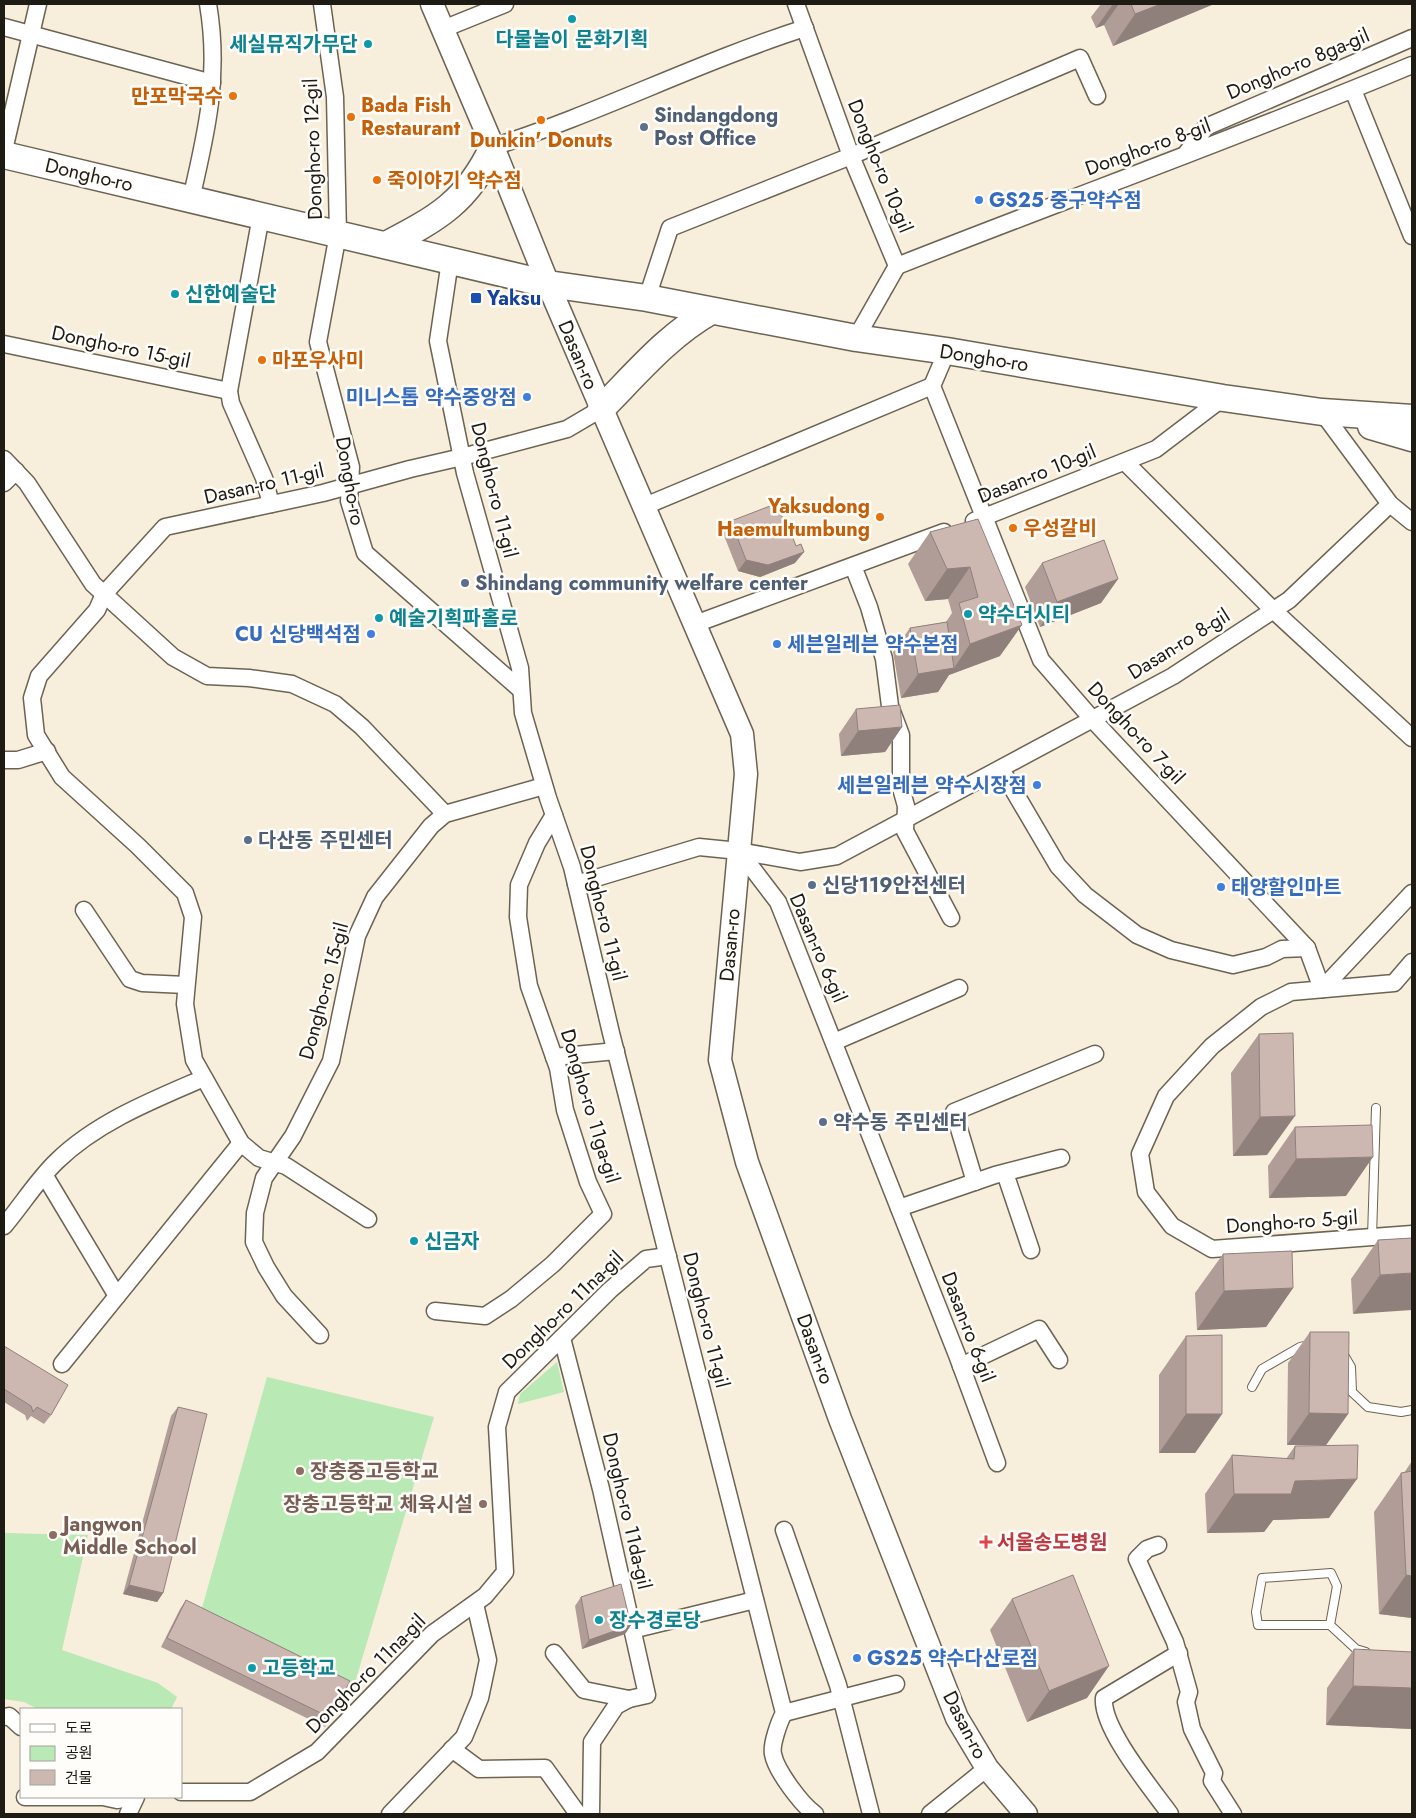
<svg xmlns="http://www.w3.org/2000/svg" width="1416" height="1818" font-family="Jost,'Noto Sans KR',sans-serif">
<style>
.green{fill:#b9e9b5}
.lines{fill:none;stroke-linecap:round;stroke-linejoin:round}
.service-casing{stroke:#6c6353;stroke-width:10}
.minor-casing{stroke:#6c6353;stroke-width:19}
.secondary-casing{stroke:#6c6353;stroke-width:25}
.primary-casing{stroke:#6c6353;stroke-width:29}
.service{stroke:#fff;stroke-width:8}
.minor{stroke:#fff;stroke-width:16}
.secondary{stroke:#fff;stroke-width:22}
.primary{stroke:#fff;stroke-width:26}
.wall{fill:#b09d98}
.shaded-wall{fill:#90807c}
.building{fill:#cdb7b1;stroke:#90807c}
.culture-dot{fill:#0f9aa8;stroke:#fffdf9;stroke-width:2}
.food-dot{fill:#e8710a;stroke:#fffdf9;stroke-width:2}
.service-dot{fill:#5c6f8a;stroke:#fffdf9;stroke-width:2}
.shop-dot{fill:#3f7fe0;stroke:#fffdf9;stroke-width:2}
.transit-dot{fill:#1a4fb4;stroke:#fffdf9;stroke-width:2}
.education-dot{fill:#8d6e63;stroke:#fffdf9;stroke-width:2}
.health-dot{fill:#e0444e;stroke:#fffdf9;stroke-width:2}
.labels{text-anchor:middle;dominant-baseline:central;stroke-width:5;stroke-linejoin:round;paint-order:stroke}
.culture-label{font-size:20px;font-weight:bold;fill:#0d838f;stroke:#fffdf9;text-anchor:start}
.street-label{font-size:20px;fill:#1e1a14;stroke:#fffdf9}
.food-label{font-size:20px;font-weight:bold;fill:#c56008;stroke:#fffdf9;text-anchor:start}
.service-label{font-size:20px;font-weight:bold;fill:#4e5e75;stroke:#fffdf9;text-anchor:start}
.shop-label{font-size:20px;font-weight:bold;fill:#366cbe;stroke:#fffdf9;text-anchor:start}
.transit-label{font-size:20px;font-weight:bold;fill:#164399;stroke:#fffdf9;text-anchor:start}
.education-label{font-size:20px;font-weight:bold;fill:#785e54;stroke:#fffdf9;text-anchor:start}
.health-label{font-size:20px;font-weight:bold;fill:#be3a42;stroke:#fffdf9;text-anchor:start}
</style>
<rect width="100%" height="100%" fill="#f8eedc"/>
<g class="green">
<path d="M 557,1362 L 564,1392 L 518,1404 L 520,1394 Z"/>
<path d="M 267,1377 L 434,1417 L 354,1686 L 202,1608 Z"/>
<path d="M 4,1533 L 88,1535 L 62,1650 L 158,1683 L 177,1697 L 171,1709 L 38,1709 L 24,1702 L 4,1699 Z"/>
</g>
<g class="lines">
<g class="service-casing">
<g id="service">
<path d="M 1372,1237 L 1376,1108"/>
<path d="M 1344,1355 L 1351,1367 L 1352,1392 L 1368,1407 L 1401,1412 L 1412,1410"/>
<path d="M 1252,1387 L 1262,1369 L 1300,1347 L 1308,1345"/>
<path d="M 1330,1625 L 1258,1625 L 1256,1612 L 1262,1578 L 1331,1573 L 1337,1586 L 1330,1625 L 1356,1649 L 1366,1652"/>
</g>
</g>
<g class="minor-casing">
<g id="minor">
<path d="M 322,4 L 335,97 L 338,234 L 318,342 L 351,467 L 349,501 L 365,553 L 521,690"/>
<path d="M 796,4 L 851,156 L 897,266 L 856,338"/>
<path d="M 4,27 L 212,83"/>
<path d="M 443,29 L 505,4"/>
<path d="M 1353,90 L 1412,236"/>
<path d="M 493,147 C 599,113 699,62 805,28"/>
<path d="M 4,150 L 38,4"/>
<path d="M 1185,155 L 1206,127 L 1412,38"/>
<path d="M 191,199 C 207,131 220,74 208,4"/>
<path d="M 261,216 L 229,391 L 231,403 L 264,478 L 271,504"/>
<path d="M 450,261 L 438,341 L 465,473 L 520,668 L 523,713 L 548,798 L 572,867 L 611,1033 L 784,1713 C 779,1722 771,1745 773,1754 C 776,1771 802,1805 815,1814"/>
<path d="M 897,266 C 1069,198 1242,136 1412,65"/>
<path d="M 647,298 L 670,228 L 851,156 L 1080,58 L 1097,96"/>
<path d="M 4,344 L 229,391"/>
<path d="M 947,351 L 932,386 L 1041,660 L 1093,720 L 1307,948 L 1322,989"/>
<path d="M 1322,412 L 1390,504 L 1412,522"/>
<path d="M 4,459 L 27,483 L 93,584 L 173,657 L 207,676 L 249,678 L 292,684 L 335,704 L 362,727 L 445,814"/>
<path d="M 1125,462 L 1273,610 L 1412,738"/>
<path d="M 4,483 L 16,471"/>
<path d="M 645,506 L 932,386"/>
<path d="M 974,521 L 1156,449 L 1223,398"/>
<path d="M 853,566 L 869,607 L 884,659 L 890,706 L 901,735 L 901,788 L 906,806 L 905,831 L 951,918"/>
<path d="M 695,624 L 944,532"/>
<path d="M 4,760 L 18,760 L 47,751"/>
<path d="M 1001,769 L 1058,866 L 1085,895 L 1137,935 L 1171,950 L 1233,965 L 1266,957 L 1282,949 L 1307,948"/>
<path d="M 739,851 L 778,902 L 784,917 L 957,1355 L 997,1463"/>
<path d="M 576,884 L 699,847 L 739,851 L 800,862 L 837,856 L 1173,676 L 1289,600 L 1390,504"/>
<path d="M 84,910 L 130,979 L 142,983 L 186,985"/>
<path d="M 1412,962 L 1394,983 L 1291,992 L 1261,1007 L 1212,1046 L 1166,1096 L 1140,1154 L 1146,1192 L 1172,1226 L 1212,1249 L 1412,1234"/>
<path d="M 1322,989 L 1412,893"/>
<path d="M 834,1042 L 959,988"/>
<path d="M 554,1057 L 616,1051"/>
<path d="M 1005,1173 L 1031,1250"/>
<path d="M 45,1176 L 117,1296"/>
<path d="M 975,1182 L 954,1112 L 1095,1054"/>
<path d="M 899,1208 L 995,1175 L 1061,1158"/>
<path d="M 368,1219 L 286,1166 L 259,1158 L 241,1143 L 194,1060 L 185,1004 L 193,917 L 185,893 L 138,846 L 62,777 L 36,735 L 32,698 L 39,676 L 97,610 L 104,594 L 165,527 L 323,493 L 410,469 L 462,457 L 567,429 L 601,409"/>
<path d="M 4,1226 C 22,1205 37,1180 57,1161 C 97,1122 153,1100 204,1078"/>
<path d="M 435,1311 L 485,1316 L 511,1299 L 553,1264 L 603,1214 L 588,1182 L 565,1110 L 558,1068 L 529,986 L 518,917 L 519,885 L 537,843 L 554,815"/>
<path d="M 320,1335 L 284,1296 L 266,1267 L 254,1242 L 255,1213 L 264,1178 L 293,1136 L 331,1061 L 357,936 L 375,897 L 431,826 L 445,814 L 544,786"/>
<path d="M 562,1338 L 601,1489 L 647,1695 L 629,1699 L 616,1706 L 592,1742 L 591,1814"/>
<path d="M 62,1364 L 241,1143"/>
<path d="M 961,1366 L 1039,1329 L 1059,1360"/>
<path d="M 784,1530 L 838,1685 L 871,1814"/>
<path d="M 1158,1545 L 1147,1549 L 1137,1559 L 1175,1642 L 1189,1692 L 1186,1702 L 1192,1729 L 1214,1773 L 1212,1781 L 1233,1814"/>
<path d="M 632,1630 L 755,1600"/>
<path d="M 554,1653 L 584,1690 L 629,1699"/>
<path d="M 784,1713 L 896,1684"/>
<path d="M 4,1717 L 9,1716 L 21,1727"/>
<path d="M 452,1749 L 479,1769 L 545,1768 L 578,1814"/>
<path d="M 181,1792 L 250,1792 L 317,1752 L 432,1634 L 485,1596 L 505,1572 L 497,1427 L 507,1392 L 610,1290 L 646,1259 L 668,1256"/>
<path d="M 25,1797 L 103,1797 L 117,1800 L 134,1797"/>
<path d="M 128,1814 L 136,1797"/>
<path d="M 390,1814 L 464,1737 L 480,1698 L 488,1660 L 475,1604"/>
<path d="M 930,1814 L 987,1768"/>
<path d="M 1170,1814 C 1152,1789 1101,1728 1104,1698 L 1179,1653"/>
</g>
</g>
<g class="secondary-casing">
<path id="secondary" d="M 432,4 L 493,147 L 548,284 L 742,734 L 746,774 L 720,1060 L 747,1162 L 840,1419 L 957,1718 L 987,1768 L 1026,1814"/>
</g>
<g class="primary-casing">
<g id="primary">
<path d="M 4,155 L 548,284 L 647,298 L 856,338 L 947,351 L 1223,398 L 1322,412 L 1412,418"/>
<path d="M 386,245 C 438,218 467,202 493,147"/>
<path d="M 601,409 C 636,374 667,336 711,311"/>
<path d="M 1371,426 L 1412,438"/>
</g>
</g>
<use href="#service" class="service"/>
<use href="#minor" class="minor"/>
<use href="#secondary" class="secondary"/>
<use href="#primary" class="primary"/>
</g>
<g class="wall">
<path d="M 1101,4 L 1214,4 L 1113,46 L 1104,25 L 1096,28 L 1091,17 Z"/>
<path d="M 978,519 L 1000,656 L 949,675 L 938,692 L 901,698 L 893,652 L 910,628 L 946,622 L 952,613 L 948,599 L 925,601 L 908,564 L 930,532 Z"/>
<path d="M 731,521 L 795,563 L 760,577 L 738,571 L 723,533 Z"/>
<path d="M 1042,563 L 1118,579 L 1101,603 L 1040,627 L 1025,587 Z"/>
<path d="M 856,709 L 902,727 L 885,752 L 841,756 L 839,734 Z"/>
<path d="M 1259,1034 L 1267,1155 L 1233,1156 L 1231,1073 Z"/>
<path d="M 1295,1127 L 1346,1196 L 1269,1198 L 1268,1166 Z"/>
<path d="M 1412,1238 L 1353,1314 L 1351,1279 L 1378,1240 Z"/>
<path d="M 1223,1254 L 1293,1288 L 1266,1327 L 1197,1330 L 1195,1293 Z"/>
<path d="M 1310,1332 L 1348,1414 L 1326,1445 L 1287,1445 L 1288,1363 Z"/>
<path d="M 1186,1336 L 1222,1414 L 1195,1453 L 1159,1453 L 1159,1375 Z"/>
<path d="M 4,1346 L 51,1415 L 44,1424 L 31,1416 L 27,1421 L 25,1415 L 4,1402 Z"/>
<path d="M 178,1407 L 163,1593 L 157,1602 L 123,1594 L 171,1416 Z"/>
<path d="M 1295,1446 L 1329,1518 L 1273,1520 L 1264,1532 L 1207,1533 L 1205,1494 L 1232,1455 L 1286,1459 Z"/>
<path d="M 1412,1461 L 1412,1618 L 1379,1614 L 1374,1512 L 1401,1473 L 1404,1473 Z"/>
<path d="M 581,1597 L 631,1625 L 625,1634 L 582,1649 L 575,1606 Z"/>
<path d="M 1012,1599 L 1087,1698 L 1027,1722 L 990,1630 Z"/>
<path d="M 186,1600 L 331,1718 L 325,1727 L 161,1647 L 180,1609 Z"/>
<path d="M 1354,1649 L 1412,1652 L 1412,1729 L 1326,1725 L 1327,1688 Z"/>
</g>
<g class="shaded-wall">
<path d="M 1113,4 L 1119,4 L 1104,25 L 1096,28 Z"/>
<path d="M 1161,4 L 1214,4 L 1113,46 L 1135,14 Z"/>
<path d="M 804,552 L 795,563 L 760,577 L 738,571 L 746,560 Z"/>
<path d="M 970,567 L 948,599 L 925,601 L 947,569 Z"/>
<path d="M 1118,579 L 1101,603 L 1040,627 L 1057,602 Z"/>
<path d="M 1022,625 L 1000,656 L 949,675 L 938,692 L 901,698 L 918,674 L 954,668 L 970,644 Z"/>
<path d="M 902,727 L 885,752 L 841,756 L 858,731 Z"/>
<path d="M 1295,1116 L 1267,1155 L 1233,1156 L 1260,1117 Z"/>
<path d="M 1373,1157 L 1346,1196 L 1269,1198 L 1296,1159 Z"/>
<path d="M 1412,1273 L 1412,1310 L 1353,1314 L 1380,1275 Z"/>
<path d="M 1293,1288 L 1266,1327 L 1197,1330 L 1224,1291 Z"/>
<path d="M 1309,1413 L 1348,1414 L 1326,1445 L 1287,1445 Z"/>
<path d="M 1186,1414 L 1222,1414 L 1195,1453 L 1159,1453 Z"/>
<path d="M 1357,1479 L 1329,1518 L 1273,1520 L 1264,1532 L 1207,1533 L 1234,1494 L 1295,1481 Z"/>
<path d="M 1406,1575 L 1412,1576 L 1412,1618 L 1379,1614 Z"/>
<path d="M 129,1585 L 163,1593 L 157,1602 L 123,1594 Z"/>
<path d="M 631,1625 L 625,1634 L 582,1649 L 589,1640 Z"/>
<path d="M 1109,1666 L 1087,1698 L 1027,1722 L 1049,1691 Z"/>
<path d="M 1353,1686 L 1412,1688 L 1412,1729 L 1326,1725 Z"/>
</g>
<g class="building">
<path d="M 1131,4 L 1161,4 L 1135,14 Z"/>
<path d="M 770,506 L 786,520 L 796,546 L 801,544 L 804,552 L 768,565 L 746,560 L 731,521 Z"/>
<path d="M 978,519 L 1022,625 L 970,644 L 959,603 L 978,597 L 970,567 L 947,569 L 930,532 Z"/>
<path d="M 1104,540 L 1118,579 L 1057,602 L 1042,563 Z"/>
<path d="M 947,622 L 954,668 L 918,674 L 910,628 Z"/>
<path d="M 900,705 L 902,727 L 858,731 L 856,709 Z"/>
<path d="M 1293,1033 L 1295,1116 L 1260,1117 L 1259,1034 Z"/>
<path d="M 1372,1125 L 1373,1157 L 1296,1159 L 1295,1127 Z"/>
<path d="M 1412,1238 L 1412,1273 L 1380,1275 L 1378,1240 Z"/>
<path d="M 1292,1251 L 1293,1288 L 1224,1291 L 1223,1254 Z"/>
<path d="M 1310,1332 L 1349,1332 L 1348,1414 L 1309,1413 Z"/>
<path d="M 1222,1335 L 1222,1414 L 1186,1414 L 1186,1336 Z"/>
<path d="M 4,1346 L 68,1385 L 51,1415 L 37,1407 L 33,1412 L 31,1406 L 4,1389 Z"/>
<path d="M 178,1407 L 207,1414 L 163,1593 L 129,1585 Z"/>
<path d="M 1358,1445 L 1357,1479 L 1295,1481 L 1291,1494 L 1234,1494 L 1232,1455 L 1294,1459 L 1295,1446 Z"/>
<path d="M 1412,1471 L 1412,1576 L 1406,1575 L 1401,1473 Z"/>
<path d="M 1073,1575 L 1109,1666 L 1049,1691 L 1012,1599 Z"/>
<path d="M 621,1584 L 631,1625 L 589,1640 L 581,1597 Z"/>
<path d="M 186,1600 L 350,1681 L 331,1718 L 167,1638 Z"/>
<path d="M 1354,1649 L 1412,1652 L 1412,1688 L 1353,1686 Z"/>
</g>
<g class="culture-dot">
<circle cx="572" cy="19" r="5"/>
<circle cx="368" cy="44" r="5"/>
<circle cx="175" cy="294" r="5"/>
<circle cx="968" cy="614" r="5"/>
<circle cx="379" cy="618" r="5"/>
<circle cx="414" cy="1241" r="5"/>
<circle cx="599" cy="1620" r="5"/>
<circle cx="252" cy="1668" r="5"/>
</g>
<g class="food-dot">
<circle cx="233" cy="96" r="5"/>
<circle cx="351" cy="117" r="5"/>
<circle cx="541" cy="120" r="5"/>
<circle cx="377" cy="180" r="5"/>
<circle cx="262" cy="360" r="5"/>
<circle cx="880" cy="517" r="5"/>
<circle cx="1013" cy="528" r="5"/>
</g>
<g class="service-dot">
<circle cx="644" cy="127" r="5"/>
<circle cx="465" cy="583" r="5"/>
<circle cx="248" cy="840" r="5"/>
<circle cx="812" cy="885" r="5"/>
<circle cx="823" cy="1122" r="5"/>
</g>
<g class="shop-dot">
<circle cx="979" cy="200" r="5"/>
<circle cx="527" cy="397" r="5"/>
<circle cx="371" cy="634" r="5"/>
<circle cx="777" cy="644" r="5"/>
<circle cx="1037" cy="785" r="5"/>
<circle cx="1221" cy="887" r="5"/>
<circle cx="857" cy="1658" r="5"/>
</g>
<rect class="transit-dot" x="470" y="292" width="12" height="12" rx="2.5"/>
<g class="education-dot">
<circle cx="300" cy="1471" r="5"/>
<circle cx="483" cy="1504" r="5"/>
<circle cx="53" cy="1535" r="5"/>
</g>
<path class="health-dot" d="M983.5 1534.5h5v5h5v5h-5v5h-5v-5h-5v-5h5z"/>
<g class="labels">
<g class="culture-label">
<text x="572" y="39" text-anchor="middle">다물놀이 문화기획</text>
<text x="358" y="44" text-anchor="end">세실뮤직가무단</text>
<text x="185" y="294">신한예술단</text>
<text x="978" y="614">약수더시티</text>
<text x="389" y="618">예술기획파홀로</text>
<text x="424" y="1241">신금자</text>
<text x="609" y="1620">장수경로당</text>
<text x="262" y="1668">고등학교</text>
</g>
<g class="street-label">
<text transform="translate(1298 64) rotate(-23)">Dongho-ro 8ga-gil</text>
<text transform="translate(1148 147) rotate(-20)">Dongho-ro 8-gil</text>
<text transform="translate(313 149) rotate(-92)">Dongho-ro 12-gil</text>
<text transform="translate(880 166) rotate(68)">Dongho-ro 10-gil</text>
<text transform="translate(89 175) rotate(13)">Dongho-ro</text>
<text transform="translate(121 347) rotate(12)">Dongho-ro 15-gil</text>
<text transform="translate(578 355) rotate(67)">Dasan-ro</text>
<text transform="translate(984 358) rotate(9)">Dongho-ro</text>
<text transform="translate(1037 474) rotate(-22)">Dasan-ro 10-gil</text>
<text transform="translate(350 481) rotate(80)">Dongho-ro</text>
<text transform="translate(264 484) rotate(-13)">Dasan-ro 11-gil</text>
<text transform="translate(494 490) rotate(76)">Dongho-ro 11-gil</text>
<text transform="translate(1179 644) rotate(-32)">Dasan-ro 8-gil</text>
<text transform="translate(1136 733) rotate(47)">Dongho-ro 7-gil</text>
<text transform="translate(603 913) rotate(76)">Dongho-ro 11-gil</text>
<text transform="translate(730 945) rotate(-85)">Dasan-ro</text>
<text transform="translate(818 948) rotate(67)">Dasan-ro 6-gil</text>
<text transform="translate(324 991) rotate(-75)">Dongho-ro 15-gil</text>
<text transform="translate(590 1106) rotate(73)">Dongho-ro 11ga-gil</text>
<text transform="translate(1292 1222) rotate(-4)">Dongho-ro 5-gil</text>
<text transform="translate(563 1310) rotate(-44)">Dongho-ro 11na-gil</text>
<text transform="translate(706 1320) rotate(76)">Dongho-ro 11-gil</text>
<text transform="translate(968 1327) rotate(69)">Dasan-ro 6-gil</text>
<text transform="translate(815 1349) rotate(70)">Dasan-ro</text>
<text transform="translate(627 1511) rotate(77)">Dongho-ro 11da-gil</text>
<text transform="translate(366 1674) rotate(-45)">Dongho-ro 11na-gil</text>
<text transform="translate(965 1725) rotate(63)">Dasan-ro</text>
</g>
<g class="food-label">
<text x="223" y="96" text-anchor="end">만포막국수</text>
<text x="361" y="105">Bada Fish<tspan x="361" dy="23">Restaurant</tspan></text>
<text x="541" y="140" text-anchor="middle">Dunkin' Donuts</text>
<text x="387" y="180">죽이야기 약수점</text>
<text x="272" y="360">마포우사미</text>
<text x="870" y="506" text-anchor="end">Yaksudong<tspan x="870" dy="23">Haemultumbung</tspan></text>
<text x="1023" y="528">우성갈비</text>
</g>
<g class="service-label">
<text x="654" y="115">Sindangdong<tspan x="654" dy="23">Post Office</tspan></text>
<text x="475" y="583">Shindang community welfare center</text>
<text x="258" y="840">다산동 주민센터</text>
<text x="822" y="885">신당119안전센터</text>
<text x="833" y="1122">약수동 주민센터</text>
</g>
<g class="shop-label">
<text x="989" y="200">GS25 중구약수점</text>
<text x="517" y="397" text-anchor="end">미니스톱 약수중앙점</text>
<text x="361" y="634" text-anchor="end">CU 신당백석점</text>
<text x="787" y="644">세븐일레븐 약수본점</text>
<text x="1027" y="785" text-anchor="end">세븐일레븐 약수시장점</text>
<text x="1231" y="887">태양할인마트</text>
<text x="867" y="1658">GS25 약수다산로점</text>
</g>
<g class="transit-label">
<text x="487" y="298">Yaksu</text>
</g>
<g class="education-label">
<text x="310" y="1471">장충중고등학교</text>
<text x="473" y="1504" text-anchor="end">장충고등학교 체육시설</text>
<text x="63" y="1524">Jangwon<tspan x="63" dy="23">Middle School</tspan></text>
</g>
<g class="health-label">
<text x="997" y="1542">서울송도병원</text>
</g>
</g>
<rect width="1416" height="1818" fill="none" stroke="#1e1a14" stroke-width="10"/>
<rect x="20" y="1708" width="162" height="90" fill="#fffdf9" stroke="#a5a29d"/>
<rect x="30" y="1724" width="25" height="8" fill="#ffffff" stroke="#a5a29d"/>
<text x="65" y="1733" font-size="15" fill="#1e1a14">도로</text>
<rect x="30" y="1746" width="25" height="15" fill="#b9e9b5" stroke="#a5a29d"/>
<text x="65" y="1758" font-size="15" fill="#1e1a14">공원</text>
<rect x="30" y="1770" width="25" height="15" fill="#cdb7b1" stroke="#a5a29d"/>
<text x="65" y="1783" font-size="15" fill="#1e1a14">건물</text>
</svg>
